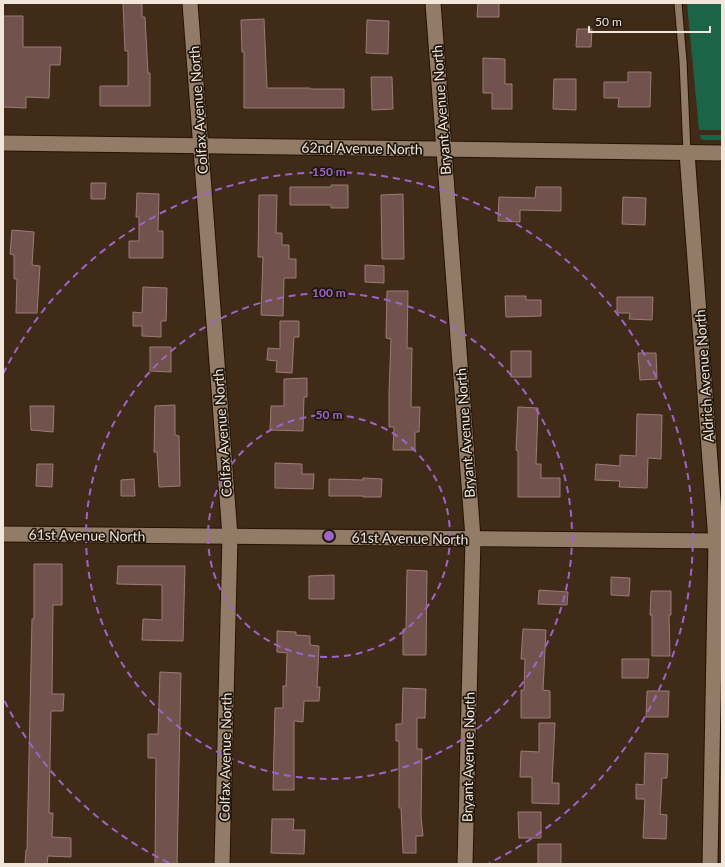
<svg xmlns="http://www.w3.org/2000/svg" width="725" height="867" font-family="Lato,sans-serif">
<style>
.green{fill:#1c6447}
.building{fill:#71524d;stroke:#9c7b76}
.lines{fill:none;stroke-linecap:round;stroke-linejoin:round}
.service-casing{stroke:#251302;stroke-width:9}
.minor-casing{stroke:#251302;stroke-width:17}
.service{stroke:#937c67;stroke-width:7}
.minor{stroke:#937c67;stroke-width:15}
.ring{fill:none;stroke:#9f64c7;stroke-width:2;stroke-dasharray:7 5}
.labels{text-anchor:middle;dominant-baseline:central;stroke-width:3.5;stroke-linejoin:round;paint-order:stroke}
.street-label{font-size:14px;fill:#f2e5d9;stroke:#1f160d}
.centre{fill:#9f64c7;stroke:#1f160d;stroke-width:2}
.ring-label{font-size:12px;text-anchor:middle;font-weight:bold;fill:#9f64c7;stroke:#1f160d;stroke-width:3.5;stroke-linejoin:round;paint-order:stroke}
</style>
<rect width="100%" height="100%" fill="#3f2b18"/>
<g class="green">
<path d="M 687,3 L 722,3 L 722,130 L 699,130 Z"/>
<path d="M 700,135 L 722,135 L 722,140 L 704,140 L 701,139 Z"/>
</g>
<g class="building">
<path d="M 123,3 L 142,3 L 142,17 L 145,17 L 148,73 L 150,73 L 150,106 L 100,106 L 100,86 L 128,86 L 128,51 L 125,51 Z"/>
<path d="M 478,3 L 499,3 L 499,17 L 477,17 Z"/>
<path d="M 3,16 L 23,16 L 23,47 L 61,47 L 60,65 L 50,65 L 49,98 L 26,97 L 26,108 L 3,107 Z"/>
<path d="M 264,19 L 267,88 L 310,88 L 310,89 L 344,89 L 344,108 L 244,108 L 244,52 L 242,52 L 241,20 Z"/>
<path d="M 367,20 L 389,21 L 388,54 L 366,53 Z"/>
<path d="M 577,29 L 592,29 L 591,47 L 576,47 Z"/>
<path d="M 483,58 L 505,59 L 505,84 L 512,84 L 512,109 L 492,109 L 492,93 L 483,93 Z"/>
<path d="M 628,72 L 651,72 L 650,107 L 618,107 L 619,98 L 604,98 L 604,82 L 628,82 Z"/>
<path d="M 371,77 L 392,77 L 393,109 L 372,110 Z"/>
<path d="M 554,79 L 576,79 L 576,110 L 553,109 Z"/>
<path d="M 91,183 L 106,183 L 105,199 L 91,199 Z"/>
<path d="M 331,185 L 348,185 L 348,208 L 331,208 L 331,205 L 290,205 L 290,187 L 331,187 Z"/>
<path d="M 536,187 L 561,187 L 561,211 L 520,210 L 520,222 L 498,221 L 499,197 L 535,198 Z"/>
<path d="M 137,193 L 159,194 L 158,231 L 163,231 L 163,258 L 129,258 L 129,241 L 139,241 L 139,217 L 136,217 Z"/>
<path d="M 403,194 L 404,259 L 382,259 L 381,195 Z"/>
<path d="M 259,195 L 277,195 L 276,233 L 282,233 L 282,245 L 289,245 L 289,259 L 296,259 L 296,278 L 284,278 L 283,316 L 261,315 L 263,257 L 258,257 Z"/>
<path d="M 623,197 L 646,198 L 645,225 L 622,224 Z"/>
<path d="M 12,230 L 34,232 L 32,265 L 40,266 L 37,313 L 16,313 L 17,279 L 14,279 L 14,255 L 10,254 Z"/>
<path d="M 365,265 L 384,266 L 384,283 L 365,282 Z"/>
<path d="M 143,287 L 167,288 L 166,321 L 161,321 L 161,337 L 142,336 L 142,326 L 133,326 L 133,312 L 142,313 Z"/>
<path d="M 387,291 L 408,291 L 407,348 L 412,348 L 411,407 L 420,407 L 419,432 L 415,432 L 415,450 L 393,450 L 394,427 L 389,427 L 389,393 L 391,339 L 386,338 Z"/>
<path d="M 505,296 L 526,296 L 526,300 L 541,300 L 541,316 L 506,317 Z"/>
<path d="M 617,297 L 653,297 L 652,320 L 629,319 L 630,313 L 617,313 Z"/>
<path d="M 280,321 L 299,321 L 299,337 L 294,337 L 292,373 L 276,372 L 277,361 L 267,360 L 268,348 L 280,349 Z"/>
<path d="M 150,347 L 171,347 L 171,372 L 150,371 Z"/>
<rect x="511" y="351" width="20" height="26"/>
<path d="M 638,353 L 656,353 L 657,379 L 640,380 Z"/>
<path d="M 307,378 L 307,397 L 304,397 L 303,431 L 270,430 L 271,406 L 284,406 L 284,379 Z"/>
<path d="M 175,405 L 175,435 L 179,436 L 180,486 L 159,487 L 157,452 L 154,452 L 155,406 Z"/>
<path d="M 30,406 L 54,406 L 53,432 L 31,430 Z"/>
<path d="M 518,407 L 538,408 L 536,464 L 541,464 L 541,478 L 560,478 L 560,497 L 518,497 L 518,451 L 516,450 Z"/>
<path d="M 637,414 L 662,415 L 661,459 L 648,458 L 647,488 L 619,487 L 620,481 L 595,480 L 596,464 L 620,466 L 620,455 L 636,456 Z"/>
<path d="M 275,463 L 302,464 L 302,474 L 314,474 L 313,489 L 275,488 Z"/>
<path d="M 37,464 L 53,464 L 52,487 L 36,486 Z"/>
<path d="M 363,478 L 382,479 L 381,497 L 363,497 L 363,496 L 329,496 L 329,479 L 363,480 Z"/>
<path d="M 134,479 L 135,496 L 121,496 L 121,480 Z"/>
<path d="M 34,564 L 62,564 L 62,605 L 53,605 L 52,694 L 64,694 L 63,711 L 51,711 L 49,813 L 53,813 L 52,837 L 71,838 L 71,857 L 48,856 L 47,864 L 25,864 L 26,850 L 27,850 L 32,619 L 34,619 Z"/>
<path d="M 118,566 L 185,566 L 183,641 L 142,640 L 143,619 L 162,620 L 162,585 L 117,584 Z"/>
<path d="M 407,570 L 427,571 L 426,655 L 403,655 L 403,629 L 406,629 Z"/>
<path d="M 334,575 L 334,599 L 309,599 L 309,576 Z"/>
<path d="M 611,577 L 630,578 L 629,596 L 611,595 Z"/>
<path d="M 539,590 L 568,592 L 567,605 L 538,604 Z"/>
<path d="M 651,591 L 671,591 L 671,615 L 669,615 L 670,656 L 652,656 L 652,615 L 650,615 Z"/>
<path d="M 523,629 L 546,630 L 543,690 L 550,691 L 550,718 L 521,718 L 521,690 L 524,690 L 525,659 L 521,659 Z"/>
<path d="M 277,631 L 296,632 L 296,635 L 310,636 L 310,645 L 319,646 L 317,687 L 320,687 L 319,701 L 304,701 L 303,722 L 294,721 L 294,790 L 273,790 L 275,708 L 283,708 L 283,686 L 286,686 L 287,653 L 277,652 Z"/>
<path d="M 622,659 L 649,659 L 648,678 L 622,678 Z"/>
<path d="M 160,672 L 181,673 L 177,864 L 155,864 L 156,758 L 148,758 L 148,734 L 158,734 Z"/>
<path d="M 403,688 L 426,689 L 425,718 L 417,718 L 417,749 L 422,749 L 421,816 L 423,836 L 416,836 L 416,853 L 403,853 L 401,808 L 399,808 L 399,741 L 396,741 L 396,724 L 402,724 Z"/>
<path d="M 647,691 L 669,691 L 668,717 L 646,717 Z"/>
<path d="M 539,723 L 555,723 L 552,783 L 559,783 L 559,804 L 532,803 L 532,777 L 520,777 L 521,751 L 539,752 Z"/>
<path d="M 645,753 L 668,754 L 667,778 L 662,778 L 660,814 L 667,815 L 666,839 L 643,838 L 645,799 L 636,799 L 636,784 L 644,785 Z"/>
<path d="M 518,812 L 541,812 L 541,838 L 519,838 Z"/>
<path d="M 272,819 L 294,819 L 293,830 L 305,830 L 304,854 L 271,853 Z"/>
<rect x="538" y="844" width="23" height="20"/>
</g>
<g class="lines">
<g class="service-casing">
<path id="service" d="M 678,3 L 683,61 L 687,153"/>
</g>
<g class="minor-casing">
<g id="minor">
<path d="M 190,3 L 230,536 L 222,864"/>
<path d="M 433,3 L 473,538 L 465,864"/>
<path d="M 3,143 L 722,153"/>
<path d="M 687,153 L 716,541 L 710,864"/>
<path d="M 3,534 L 722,541"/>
</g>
</g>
<use href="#service" class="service"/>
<use href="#minor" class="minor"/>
</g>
<g class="ring">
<circle cx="329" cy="536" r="121"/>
<circle cx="329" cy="536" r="243"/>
<path d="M169 863A364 364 0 0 1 3 698M3 374A364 364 0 1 1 489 863"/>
</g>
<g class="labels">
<g class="street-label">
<text transform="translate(198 110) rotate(-94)">Colfax Avenue North</text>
<text transform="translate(441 110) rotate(-94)">Bryant Avenue North</text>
<text transform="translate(362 148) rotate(1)">62nd Avenue North</text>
<text transform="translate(704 376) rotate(-94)">Aldrich Avenue North</text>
<text transform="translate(222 433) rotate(-94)">Colfax Avenue North</text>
<text transform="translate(465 433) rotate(-94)">Bryant Avenue North</text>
<text transform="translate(87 535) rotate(1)">61st Avenue North</text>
<text transform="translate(410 538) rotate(1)">61st Avenue North</text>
<text transform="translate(225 757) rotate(-89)">Colfax Avenue North</text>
<text transform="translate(468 757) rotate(-89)">Bryant Avenue North</text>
</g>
</g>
<circle cx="329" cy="536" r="6" class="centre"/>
<g class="ring-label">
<text x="329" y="176">150 m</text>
<text x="329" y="297">100 m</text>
<text x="329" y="419">50 m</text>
</g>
<rect width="725" height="867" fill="none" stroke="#f2e5d9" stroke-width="8"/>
<path d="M589 26v6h121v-6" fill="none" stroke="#f2e5d9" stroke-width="2"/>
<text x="595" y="26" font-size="12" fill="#f2e5d9" stroke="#1f160d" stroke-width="3" paint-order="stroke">50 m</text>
</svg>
